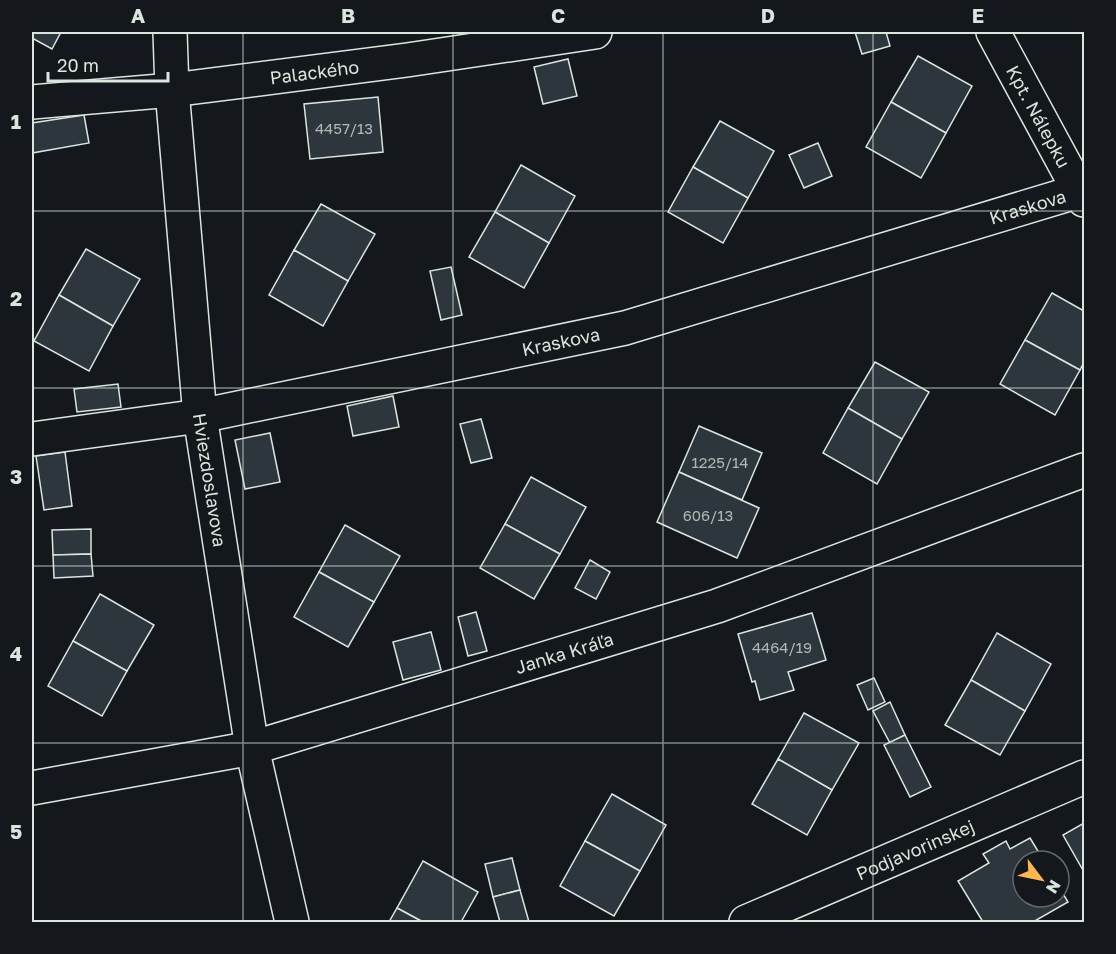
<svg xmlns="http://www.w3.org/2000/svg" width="1116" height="954" font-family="'Golos Text',sans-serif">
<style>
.building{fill:#2c363c;stroke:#d8e6dc;stroke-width:1.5}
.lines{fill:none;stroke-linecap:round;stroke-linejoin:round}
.minor-casing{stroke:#d8e6dc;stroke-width:36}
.minor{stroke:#14181c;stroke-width:33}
.grid{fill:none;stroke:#d8e6dc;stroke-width:1.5;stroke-opacity:0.55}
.labels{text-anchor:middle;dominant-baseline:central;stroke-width:4.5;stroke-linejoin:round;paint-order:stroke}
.number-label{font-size:15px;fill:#adbab4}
.street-label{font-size:18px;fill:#d8e6dc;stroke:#14181c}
.neatline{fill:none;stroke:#d8e6dc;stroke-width:2}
.grid-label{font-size:20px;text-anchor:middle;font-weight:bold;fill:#d8e6dc}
</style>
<rect width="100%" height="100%" fill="#14181c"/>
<g class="building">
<path d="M 32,32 L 61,32 L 52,49 L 32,38 Z"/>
<path d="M 855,32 L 886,32 L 890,46 L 862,54 Z"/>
<path d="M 918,56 L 972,86 L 946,133 L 891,102 Z"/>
<path d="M 568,59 L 577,96 L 543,104 L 534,67 Z"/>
<path d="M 378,97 L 383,152 L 310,159 L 304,104 Z"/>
<path d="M 891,102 L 946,133 L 921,178 L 866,147 Z"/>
<path d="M 84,115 L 89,143 L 32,153 L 32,123 Z"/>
<path d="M 720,121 L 774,151 L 748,198 L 693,167 Z"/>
<path d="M 818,143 L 832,176 L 804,188 L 789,155 Z"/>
<path d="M 521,165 L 575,196 L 549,243 L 495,212 Z"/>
<path d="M 693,167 L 748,198 L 723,243 L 668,212 Z"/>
<path d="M 321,204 L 375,234 L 348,281 L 294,250 Z"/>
<path d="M 495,212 L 549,243 L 524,288 L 469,257 Z"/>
<path d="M 86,249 L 140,279 L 113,326 L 59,295 Z"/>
<path d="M 294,250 L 348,281 L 323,326 L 269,295 Z"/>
<path d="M 451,267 L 462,315 L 441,320 L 430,271 Z"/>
<path d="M 1052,293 L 1084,311 L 1084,362 L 1080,370 L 1025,340 Z"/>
<path d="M 59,295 L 113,326 L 89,371 L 34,341 Z"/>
<path d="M 1025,340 L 1080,370 L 1055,415 L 1000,384 Z"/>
<path d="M 875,362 L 929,392 L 902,439 L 848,408 Z"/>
<path d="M 118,384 L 121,407 L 77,412 L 74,389 Z"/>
<path d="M 393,396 L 399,427 L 353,436 L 347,406 Z"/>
<path d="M 848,408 L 902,439 L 877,484 L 823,453 Z"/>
<path d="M 481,419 L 492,458 L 471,463 L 460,424 Z"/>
<path d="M 699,426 L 762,453 L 742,500 L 679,472 Z"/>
<path d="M 270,433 L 280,482 L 245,489 L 235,440 Z"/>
<path d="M 65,452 L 72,506 L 44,510 L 36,456 Z"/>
<path d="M 679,472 L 759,508 L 737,558 L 657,522 Z"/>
<path d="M 531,477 L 586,507 L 560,554 L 505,524 Z"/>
<path d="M 505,524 L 560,554 L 534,599 L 480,568 Z"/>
<path d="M 345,525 L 400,556 L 374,602 L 319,572 Z"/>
<path d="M 91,529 L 91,554 L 53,555 L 52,530 Z"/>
<path d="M 91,554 L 93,576 L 54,578 L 53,555 Z"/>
<path d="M 590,560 L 610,572 L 596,599 L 575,588 Z"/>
<path d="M 319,572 L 374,602 L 348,647 L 294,617 Z"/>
<path d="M 100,594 L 154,625 L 127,671 L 73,641 Z"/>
<path d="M 476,612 L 487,651 L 468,656 L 458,617 Z"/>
<path d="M 812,613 L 826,660 L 788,672 L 794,690 L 760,700 L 755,681 L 752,682 L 738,634 Z"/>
<path d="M 431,632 L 441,670 L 403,680 L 393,642 Z"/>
<path d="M 997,633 L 1051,664 L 1025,711 L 971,680 Z"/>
<path d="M 73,641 L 127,671 L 102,716 L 48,686 Z"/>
<path d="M 874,678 L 885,702 L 868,710 L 857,685 Z"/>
<path d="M 971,680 L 1025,711 L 1000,755 L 945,725 Z"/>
<path d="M 890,702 L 905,735 L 890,743 L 873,711 Z"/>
<path d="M 804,713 L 859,743 L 832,790 L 778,759 Z"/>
<path d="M 905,735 L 931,787 L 910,797 L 884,745 Z"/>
<path d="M 778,759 L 832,790 L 807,835 L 752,804 Z"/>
<path d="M 612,794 L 666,825 L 640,871 L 585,841 Z"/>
<path d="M 1084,823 L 1084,872 L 1063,835 Z"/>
<path d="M 1030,838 L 1044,861 L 1023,861 L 1023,897 L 1059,897 L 1059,887 L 1068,902 L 1033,922 L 983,922 L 958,881 L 989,863 L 983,854 L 1006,841 L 1010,849 Z"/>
<path d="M 585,841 L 640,871 L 614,916 L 560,886 Z"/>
<path d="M 512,858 L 520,890 L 493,897 L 485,864 Z"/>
<path d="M 423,861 L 478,892 L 461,922 L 423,922 L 397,908 Z"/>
<path d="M 520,890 L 529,922 L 500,922 L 493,897 Z"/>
<path d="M 397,908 L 423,922 L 389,922 Z"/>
</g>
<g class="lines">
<g class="minor-casing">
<g id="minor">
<path id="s1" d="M 170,32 L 172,90 L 200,416 L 252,748 L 292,922"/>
<path id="s2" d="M 993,32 L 1084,200"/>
<path id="s3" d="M 32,102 L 172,90 L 407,60 L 595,32"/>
<path id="s4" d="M 32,439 L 200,416 L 625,328 L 1079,191"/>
<path id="s5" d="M 32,788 L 252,748 L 717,606 L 1084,470"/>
<path id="s6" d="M 746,922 L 1084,777"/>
</g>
</g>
<use href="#minor" class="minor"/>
</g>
<path class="grid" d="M 243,32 L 243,922M 453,32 L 453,922M 663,32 L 663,922M 873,32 L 873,922M 32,211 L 1084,211M 32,388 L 1084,388M 32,566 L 1084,566M 32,743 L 1084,743"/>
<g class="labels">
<g class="number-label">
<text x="344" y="128">4457/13</text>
<text x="720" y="462">1225/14</text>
<text x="708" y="515">606/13</text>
<text x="782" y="647">4464/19</text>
</g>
<g class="street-label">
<text stroke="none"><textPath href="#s3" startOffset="284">Palackého</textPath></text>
<text stroke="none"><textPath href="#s2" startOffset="96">Kpt. Nálepku</textPath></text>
<text stroke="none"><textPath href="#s4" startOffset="1024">Kraskova</textPath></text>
<text stroke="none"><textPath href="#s4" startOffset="538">Kraskova</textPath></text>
<text stroke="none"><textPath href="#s1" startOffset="450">Hviezdoslavova</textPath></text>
<text stroke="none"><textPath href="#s5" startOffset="550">Janka Kráľa</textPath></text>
<text stroke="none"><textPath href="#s6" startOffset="184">Podjavorinskej</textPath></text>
</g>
</g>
<rect width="1116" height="954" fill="none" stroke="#14181c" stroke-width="66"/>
<g transform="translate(1041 879) rotate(122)"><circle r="28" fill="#14181c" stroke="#626a69" stroke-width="1.5"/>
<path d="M0-4.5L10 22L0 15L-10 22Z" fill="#ffb74d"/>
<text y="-9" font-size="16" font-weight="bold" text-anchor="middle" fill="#d8e6dc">N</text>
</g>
<path d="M48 72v9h120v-9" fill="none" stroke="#d8e6dc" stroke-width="3"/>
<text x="57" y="72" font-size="18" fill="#d8e6dc" stroke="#14181c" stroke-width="4.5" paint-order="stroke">20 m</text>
<rect x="33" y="33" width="1050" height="888" class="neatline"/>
<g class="grid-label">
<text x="138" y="23">A</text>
<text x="348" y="23">B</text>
<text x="558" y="23">C</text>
<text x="768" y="23">D</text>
<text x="978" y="23">E</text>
<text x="16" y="129">1</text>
<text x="16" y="306">2</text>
<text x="16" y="484">3</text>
<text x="16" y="661">4</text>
<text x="16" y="839">5</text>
</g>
</svg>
